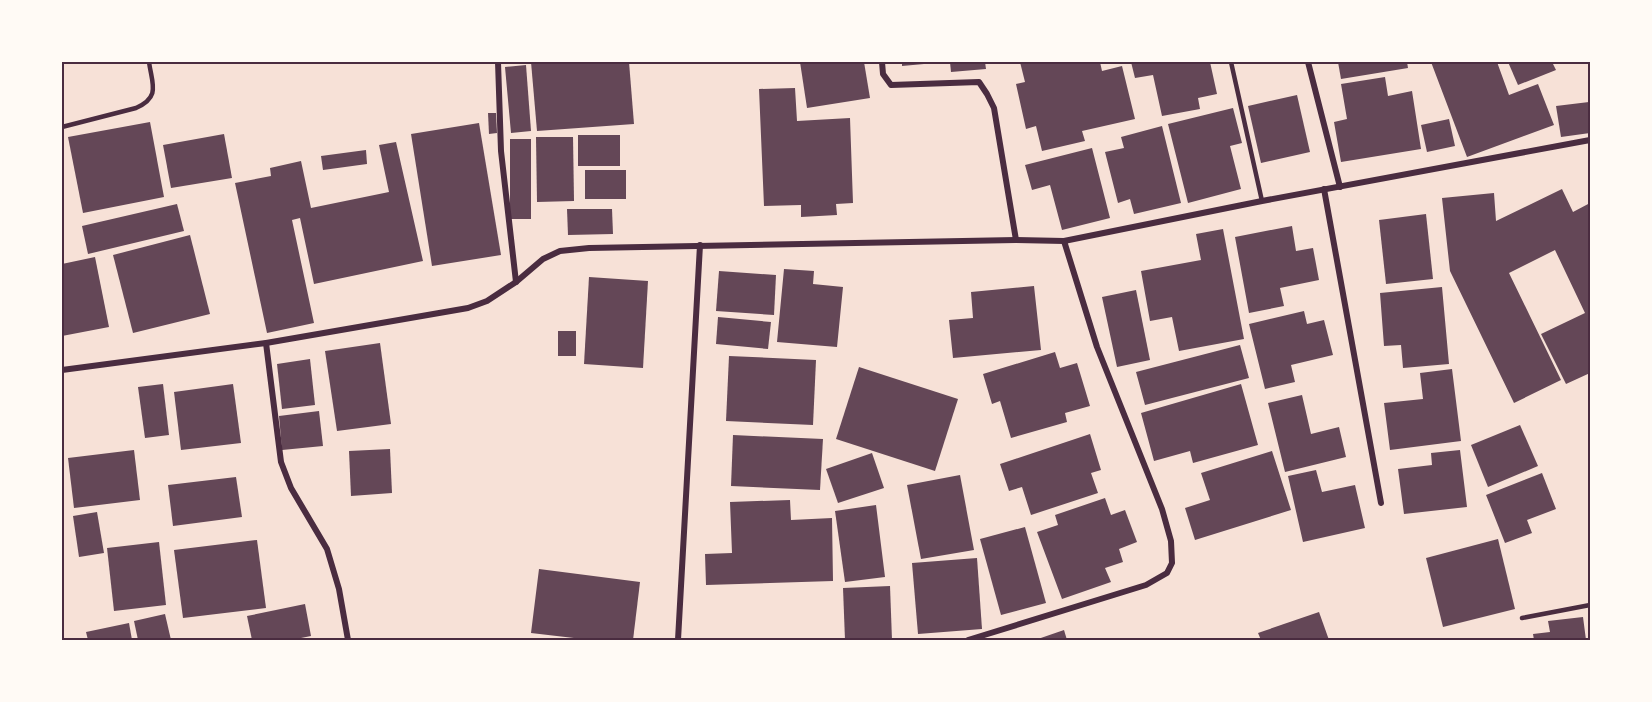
<svg xmlns="http://www.w3.org/2000/svg" width="1652" height="702" font-family="'PT Sans Narrow',sans-serif">
<style>
.building{fill:#644757}
.lines{fill:none;stroke-linecap:round;stroke-linejoin:round}
.service{stroke:#4a2c40;stroke-width:4.5}
.minor{stroke:#4a2c40;stroke-width:6}
.neatline{fill:none;stroke:#4a2c40;stroke-width:2}
</style>
<rect width="100%" height="100%" fill="#f7e1d7"/>
<g class="building">
<path d="M 531,62 L 629,62 L 634,124 L 537,131 Z"/>
<path d="M 800,62 L 864,62 L 870,98 L 807,108 Z"/>
<path d="M 902,62 L 935,62 L 935,63 L 902,66 Z"/>
<path d="M 950,62 L 985,62 L 986,69 L 951,72 Z"/>
<path d="M 1020,62 L 1100,62 L 1102,71 L 1122,66 L 1135,119 L 1082,131 L 1085,141 L 1042,151 L 1036,126 L 1026,129 L 1016,84 L 1025,82 Z"/>
<path d="M 1131,62 L 1210,62 L 1217,94 L 1198,98 L 1200,109 L 1162,116 L 1153,75 L 1135,78 Z"/>
<path d="M 1338,62 L 1407,62 L 1408,68 L 1341,79 Z"/>
<path d="M 1431,62 L 1497,62 L 1509,95 L 1538,84 L 1554,125 L 1467,157 Z"/>
<path d="M 1508,62 L 1552,62 L 1556,70 L 1518,85 Z"/>
<path d="M 526,65 L 531,131 L 511,133 L 505,67 Z"/>
<path d="M 1385,77 L 1388,96 L 1412,91 L 1421,149 L 1341,162 L 1334,122 L 1347,119 L 1341,84 Z"/>
<path d="M 795,88 L 797,121 L 850,118 L 853,203 L 836,204 L 837,215 L 801,217 L 801,205 L 764,206 L 759,89 Z"/>
<path d="M 1297,95 L 1310,152 L 1261,163 L 1248,106 Z"/>
<path d="M 1589,102 L 1590,133 L 1561,137 L 1556,106 Z"/>
<path d="M 1233,108 L 1242,143 L 1230,146 L 1241,189 L 1188,203 L 1168,124 Z"/>
<path d="M 488,113 L 496,113 L 497,133 L 489,134 Z"/>
<path d="M 1449,119 L 1455,146 L 1427,152 L 1421,125 Z"/>
<path d="M 150,122 L 164,197 L 83,213 L 68,137 Z"/>
<path d="M 479,123 L 501,255 L 432,266 L 411,134 Z"/>
<path d="M 1162,126 L 1181,203 L 1134,214 L 1130,199 L 1118,203 L 1105,152 L 1124,148 L 1121,137 Z"/>
<path d="M 224,134 L 232,178 L 171,188 L 163,145 Z"/>
<rect x="578" y="135" width="42" height="31"/>
<path d="M 536,137 L 573,137 L 574,201 L 537,202 Z"/>
<rect x="510" y="139" width="21" height="80"/>
<path d="M 396,142 L 423,261 L 314,284 L 300,218 L 292,220 L 314,323 L 267,333 L 235,183 L 271,176 L 270,168 L 301,161 L 311,208 L 389,192 L 379,145 Z"/>
<path d="M 1092,148 L 1110,218 L 1062,230 L 1050,185 L 1032,190 L 1025,165 Z"/>
<path d="M 366,150 L 367,164 L 323,170 L 321,156 Z"/>
<rect x="585" y="170" width="41" height="29"/>
<path d="M 1562,189 L 1573,212 L 1590,203 L 1590,373 L 1566,384 L 1541,334 L 1585,313 L 1555,250 L 1509,273 L 1561,380 L 1514,403 L 1450,271 L 1442,198 L 1494,193 L 1496,221 Z"/>
<path d="M 177,204 L 184,231 L 88,254 L 82,226 Z"/>
<path d="M 567,209 L 612,209 L 613,234 L 568,235 Z"/>
<path d="M 1426,214 L 1433,279 L 1386,284 L 1379,220 Z"/>
<path d="M 1292,226 L 1296,251 L 1313,248 L 1319,280 L 1280,288 L 1284,306 L 1249,313 L 1235,237 Z"/>
<path d="M 1223,229 L 1244,339 L 1179,351 L 1172,317 L 1150,321 L 1141,271 L 1201,260 L 1196,234 Z"/>
<path d="M 190,235 L 210,314 L 133,333 L 113,255 Z"/>
<path d="M 95,257 L 109,327 L 62,336 L 62,264 Z"/>
<path d="M 784,269 L 814,271 L 813,284 L 843,287 L 837,347 L 777,342 Z"/>
<path d="M 719,271 L 776,275 L 774,315 L 716,311 Z"/>
<path d="M 589,277 L 648,281 L 643,368 L 584,364 Z"/>
<path d="M 1034,286 L 1041,350 L 953,358 L 949,320 L 973,318 L 971,292 Z"/>
<path d="M 1442,287 L 1449,364 L 1403,368 L 1401,345 L 1384,346 L 1380,293 Z"/>
<path d="M 1136,290 L 1150,360 L 1117,367 L 1102,297 Z"/>
<path d="M 1304,311 L 1307,324 L 1324,320 L 1333,355 L 1291,365 L 1295,382 L 1265,389 L 1249,324 Z"/>
<path d="M 718,317 L 771,322 L 768,349 L 716,344 Z"/>
<rect x="558" y="331" width="18" height="25"/>
<path d="M 380,343 L 391,424 L 337,431 L 325,351 Z"/>
<path d="M 1240,345 L 1249,378 L 1145,405 L 1136,372 Z"/>
<path d="M 1055,352 L 1060,368 L 1077,363 L 1090,406 L 1065,413 L 1067,422 L 1011,438 L 1000,401 L 992,404 L 983,374 Z"/>
<path d="M 729,356 L 816,360 L 813,425 L 726,421 Z"/>
<path d="M 310,359 L 315,405 L 282,409 L 277,364 Z"/>
<path d="M 859,367 L 958,399 L 935,471 L 836,439 Z"/>
<path d="M 1452,369 L 1461,441 L 1390,450 L 1384,403 L 1423,399 L 1420,373 Z"/>
<path d="M 163,384 L 169,435 L 145,438 L 138,387 Z"/>
<path d="M 233,384 L 241,443 L 181,450 L 174,392 Z"/>
<path d="M 1241,384 L 1258,445 L 1193,463 L 1190,451 L 1154,461 L 1141,413 Z"/>
<path d="M 1302,395 L 1311,434 L 1339,427 L 1346,457 L 1285,472 L 1268,403 Z"/>
<path d="M 319,411 L 323,446 L 282,450 L 279,416 Z"/>
<path d="M 1520,425 L 1538,466 L 1488,487 L 1471,445 Z"/>
<path d="M 1090,434 L 1101,470 L 1091,473 L 1098,493 L 1031,515 L 1022,487 L 1009,491 L 1000,464 Z"/>
<path d="M 733,435 L 823,439 L 820,490 L 731,486 Z"/>
<path d="M 390,449 L 392,493 L 351,496 L 349,451 Z"/>
<path d="M 134,450 L 140,500 L 74,508 L 68,458 Z"/>
<path d="M 1460,450 L 1467,507 L 1404,514 L 1398,469 L 1432,465 L 1431,453 Z"/>
<path d="M 1272,451 L 1291,510 L 1195,540 L 1185,508 L 1210,500 L 1201,473 Z"/>
<path d="M 872,453 L 884,488 L 838,503 L 826,469 Z"/>
<path d="M 1316,470 L 1322,492 L 1355,485 L 1365,528 L 1303,542 L 1288,476 Z"/>
<path d="M 1542,473 L 1556,509 L 1527,520 L 1532,533 L 1505,543 L 1486,495 Z"/>
<path d="M 960,475 L 974,550 L 921,559 L 907,485 Z"/>
<path d="M 236,477 L 242,517 L 173,526 L 168,485 Z"/>
<path d="M 1105,498 L 1111,515 L 1125,510 L 1137,542 L 1119,549 L 1123,562 L 1105,568 L 1111,582 L 1062,599 L 1037,532 L 1058,525 L 1055,515 Z"/>
<path d="M 790,500 L 791,520 L 832,518 L 833,581 L 706,585 L 705,554 L 732,553 L 730,502 Z"/>
<path d="M 876,505 L 885,577 L 845,582 L 835,511 Z"/>
<path d="M 97,512 L 104,553 L 79,557 L 73,516 Z"/>
<path d="M 1025,527 L 1046,603 L 1001,615 L 980,539 Z"/>
<path d="M 1498,539 L 1515,609 L 1443,627 L 1426,558 Z"/>
<path d="M 257,540 L 266,608 L 183,618 L 174,550 Z"/>
<path d="M 159,542 L 166,605 L 114,611 L 107,548 Z"/>
<path d="M 977,558 L 982,629 L 918,634 L 912,563 Z"/>
<path d="M 539,569 L 640,582 L 633,640 L 591,640 L 531,633 Z"/>
<path d="M 890,586 L 892,640 L 845,640 L 843,588 Z"/>
<path d="M 305,604 L 311,636 L 291,640 L 252,640 L 247,616 Z"/>
<path d="M 1319,612 L 1329,640 L 1261,640 L 1258,633 Z"/>
<path d="M 165,614 L 171,640 L 138,640 L 134,621 Z"/>
<path d="M 1583,617 L 1586,640 L 1534,640 L 1533,634 L 1550,632 L 1548,621 Z"/>
<path d="M 129,623 L 132,640 L 88,640 L 86,632 Z"/>
<path d="M 1064,630 L 1067,640 L 1035,640 Z"/>
</g>
<g class="lines">
<g class="service">
<path d="M 1231,62 L 1262,201"/>
<path d="M 62,127 L 136,108 C 161,97 152,84 149,62"/>
<path d="M 1522,618 L 1590,605"/>
</g>
<g class="minor">
<path d="M 498,62 L 501,151 L 516,282"/>
<path d="M 882,62 L 883,74 L 891,85 L 979,82 L 987,94 L 994,108 L 1016,240"/>
<path d="M 1308,62 L 1340,187"/>
<path d="M 1324,189 L 1381,503"/>
<path d="M 266,343 L 281,462 L 291,488 L 327,549 L 339,589 L 348,640"/>
<path d="M 62,370 L 266,343 L 468,308 L 487,301 L 516,282 L 543,259 L 560,251 L 589,248 L 1016,240 L 1064,241 L 1262,201 L 1590,140"/>
<path d="M 678,640 L 700,245"/>
<path d="M 968,640 L 1146,585 L 1167,573 L 1172,563 L 1171,541 L 1162,509 L 1097,347 L 1064,241"/>
</g>
</g>
<rect width="1652" height="702" fill="none" stroke="#fffaf5" stroke-width="126"/>
<rect x="63" y="63" width="1526" height="576" class="neatline"/>
</svg>
